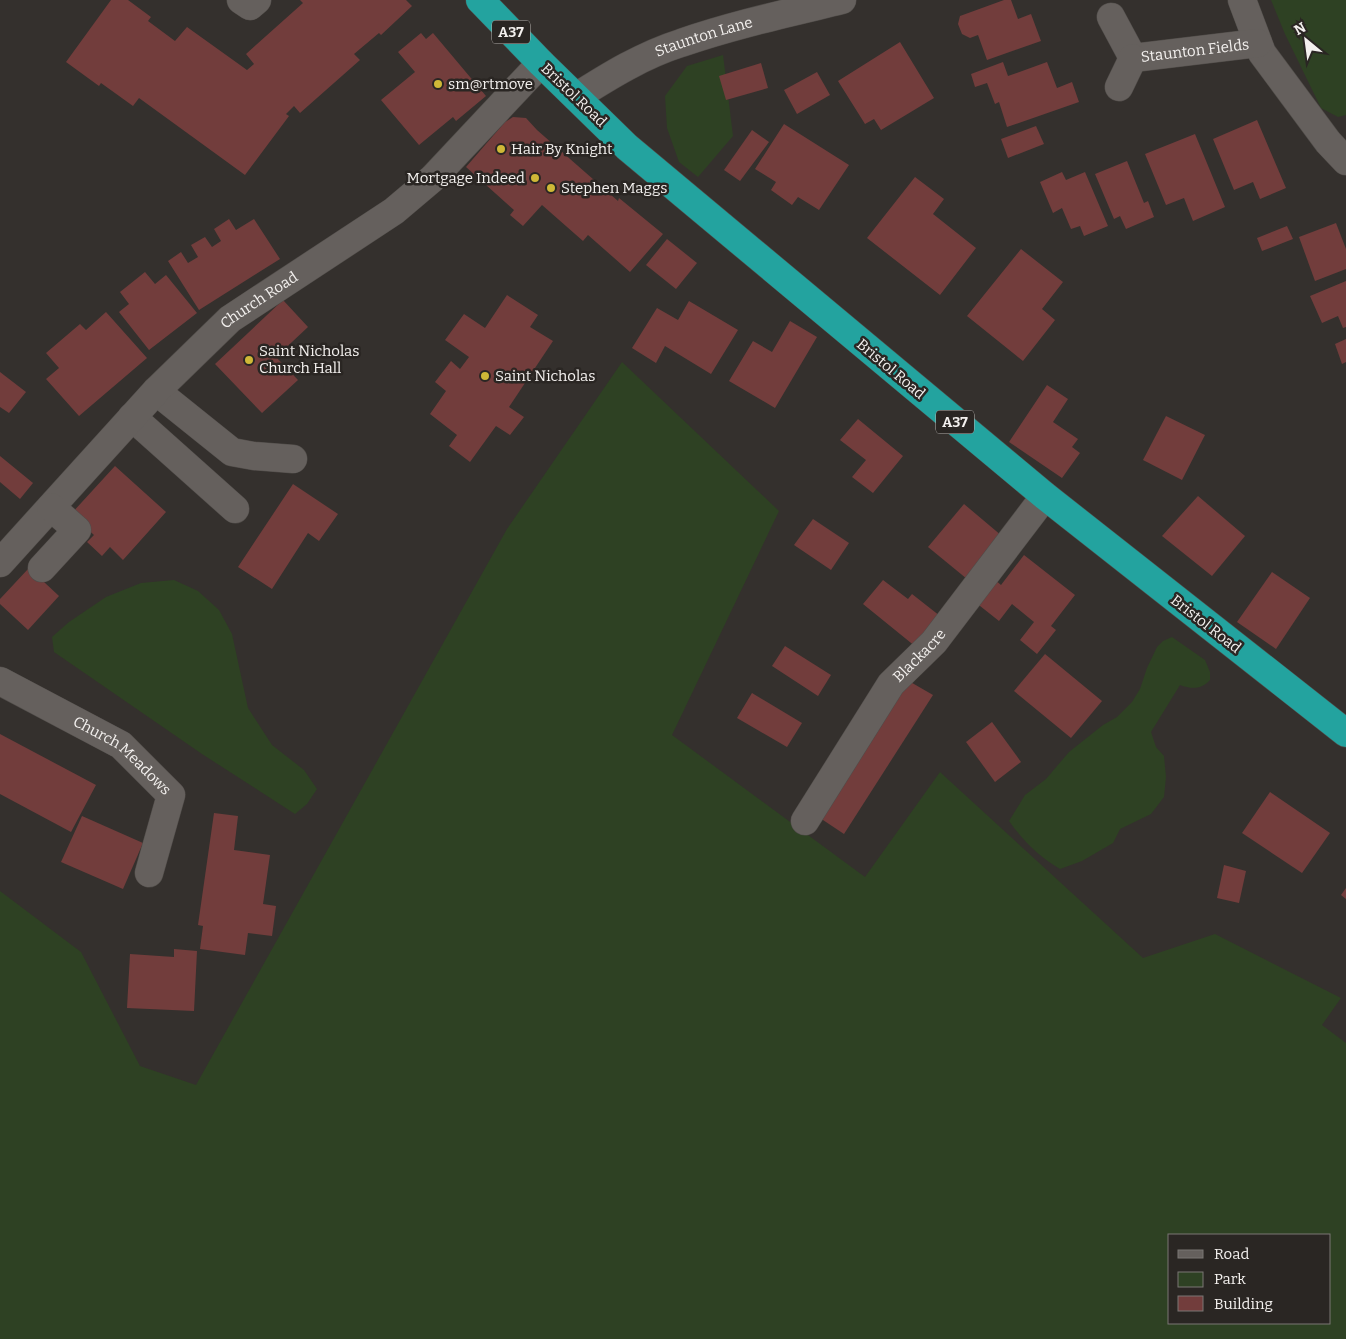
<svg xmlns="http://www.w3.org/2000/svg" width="1346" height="1339" font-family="Bitter,serif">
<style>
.green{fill:#2e4123;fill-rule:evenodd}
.building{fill:#723d3c}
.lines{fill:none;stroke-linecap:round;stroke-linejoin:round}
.minor-casing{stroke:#504c49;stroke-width:29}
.highway-casing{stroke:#504c49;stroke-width:29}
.minor{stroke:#65605d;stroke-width:28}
.highway{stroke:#23a39f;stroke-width:28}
.poi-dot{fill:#cfb837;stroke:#2a2623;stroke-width:2}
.labels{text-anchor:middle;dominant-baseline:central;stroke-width:5;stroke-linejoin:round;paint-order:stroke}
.shield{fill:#2a2623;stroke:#b7b3b1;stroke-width:1}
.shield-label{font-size:14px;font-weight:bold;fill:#f3f0ee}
.street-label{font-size:15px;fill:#f3f0ee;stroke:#2a2623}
.poi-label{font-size:15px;fill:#f3f0ee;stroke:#2a2623;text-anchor:start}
</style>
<rect width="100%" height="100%" fill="#34302d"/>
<g class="green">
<path d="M 1271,0 L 1346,0 L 1346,115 L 1338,117 L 1321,108 L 1285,34 Z"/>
<path d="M 723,55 L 733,136 L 698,177 L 679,162 L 667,128 L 665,96 L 687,66 Z"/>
<path d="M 622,362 L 779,511 L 672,735 L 865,877 L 940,772 L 1143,958 L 1215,934 L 1341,998 L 1322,1025 L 1346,1043 L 1346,1339 L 0,1339 L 0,891 L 81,952 L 140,1066 L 196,1085 L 507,529 ZM 1170,1235 L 1330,1235 L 1330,1323 L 1170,1323 Z"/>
<path d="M 174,580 L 198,591 L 219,610 L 232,634 L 248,708 L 272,745 L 304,770 L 317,789 L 307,804 L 295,814 L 202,754 L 54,652 L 52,637 L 69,622 L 106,597 L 141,583 Z"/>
<path d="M 1172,637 L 1205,660 L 1210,672 L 1210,680 C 1201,690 1191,689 1180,685 L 1151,732 L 1156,747 L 1164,756 L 1166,777 L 1164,797 L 1151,814 L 1120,829 L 1113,843 L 1082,861 L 1060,869 C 1038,856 1024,842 1009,821 L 1025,795 L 1046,779 L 1069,752 L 1103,725 L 1117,717 L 1132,702 L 1140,689 L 1147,668 L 1157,647 L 1163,641 Z"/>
</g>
<g class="building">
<path d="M 111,0 L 128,0 L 151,17 L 148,21 L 175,41 L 187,27 L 247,70 L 254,64 L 246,54 L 303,3 L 300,0 L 406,0 L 412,6 L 381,35 L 379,33 L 354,54 L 360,60 L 300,113 L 294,106 L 286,114 L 289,116 L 245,175 L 139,98 L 133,106 L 101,83 L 99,86 L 66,62 Z"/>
<path d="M 1004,0 L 1011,0 L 1018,19 L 1031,14 L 1041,41 L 987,60 L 978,35 L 970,38 L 962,34 L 958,24 L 960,16 Z"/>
<path d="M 421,33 L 426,39 L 433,33 L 486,96 L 456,121 L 453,117 L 419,145 L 381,100 L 415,72 L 398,52 Z"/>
<path d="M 900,42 L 934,98 L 881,130 L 874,119 L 865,124 L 838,81 Z"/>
<path d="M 1003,62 L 1008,76 L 1047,62 L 1057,88 L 1072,82 L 1079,102 L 1007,127 L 999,102 L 995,104 L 987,83 L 975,87 L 971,74 Z"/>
<path d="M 761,63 L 768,88 L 726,100 L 719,76 Z"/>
<path d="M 817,72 L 830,95 L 797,114 L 784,90 Z"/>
<path d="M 513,117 L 526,118 L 537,130 L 618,201 L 619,198 L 663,234 L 630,272 L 588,235 L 583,241 L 542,205 L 523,226 L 510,215 L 514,210 L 466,167 L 505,122 Z"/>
<path d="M 1257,120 L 1286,188 L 1260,199 L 1253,182 L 1234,190 L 1213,139 Z"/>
<path d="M 784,124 L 849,165 L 819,210 L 798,197 L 792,205 L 771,190 L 776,182 L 755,169 Z"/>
<path d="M 1036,126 L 1044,144 L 1008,158 L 1001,139 Z"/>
<path d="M 752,130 L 769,142 L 740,181 L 724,170 Z"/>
<path d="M 1195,134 L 1225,207 L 1193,221 L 1184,198 L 1166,205 L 1145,154 Z"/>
<path d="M 1127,161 L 1144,203 L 1148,201 L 1154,217 L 1126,229 L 1120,216 L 1114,219 L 1095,174 Z"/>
<path d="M 1062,172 L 1066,180 L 1085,172 L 1108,226 L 1084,236 L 1080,226 L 1071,229 L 1062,208 L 1053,213 L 1040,182 Z"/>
<path d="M 915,177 L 944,199 L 933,214 L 976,248 L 940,295 L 867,238 Z"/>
<path d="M 229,219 L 236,230 L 254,219 L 280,259 L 199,310 L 168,261 L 181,252 L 188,263 L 198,257 L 191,245 L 205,237 L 212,247 L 221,241 L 214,229 Z"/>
<path d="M 1336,223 L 1346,249 L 1346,269 L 1315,281 L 1299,237 Z"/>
<path d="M 1287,226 L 1293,239 L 1262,251 L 1257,238 Z"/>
<path d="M 667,239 L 697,263 L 676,289 L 646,265 Z"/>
<path d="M 1021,249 L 1063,282 L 1042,309 L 1055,320 L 1023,361 L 967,316 Z"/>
<path d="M 145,272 L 155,284 L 166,275 L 197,313 L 149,350 L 119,312 L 129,304 L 120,292 Z"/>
<path d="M 1346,281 L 1346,327 L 1343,328 L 1338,316 L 1322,323 L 1310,296 Z"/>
<path d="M 507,295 L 538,315 L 530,327 L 553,341 L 509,407 L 524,417 L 510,435 L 496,426 L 470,462 L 449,446 L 457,435 L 430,414 L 446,391 L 435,382 L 451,361 L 460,369 L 469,357 L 445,340 L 464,314 L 485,328 Z"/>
<path d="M 283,300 L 308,327 L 276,357 L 298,380 L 262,413 L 215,364 Z"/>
<path d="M 689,301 L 738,330 L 711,374 L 665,346 L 656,363 L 632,348 L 657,308 L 678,320 Z"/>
<path d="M 106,312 L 147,358 L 79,416 L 46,379 L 59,368 L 46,353 L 80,324 L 86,330 Z"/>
<path d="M 790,321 L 817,337 L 775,408 L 729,381 L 753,341 L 772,352 Z"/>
<path d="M 1346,339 L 1346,362 L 1342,364 L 1335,344 Z"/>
<path d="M 0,372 L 26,392 L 9,413 L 0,407 Z"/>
<path d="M 1047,385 L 1068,399 L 1053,422 L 1078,439 L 1072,447 L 1080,453 L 1062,478 L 1009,442 Z"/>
<path d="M 1166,416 L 1205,435 L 1182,480 L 1143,460 Z"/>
<path d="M 858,419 L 903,456 L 873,493 L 852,477 L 866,460 L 840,440 Z"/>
<path d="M 0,456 L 33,483 L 20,499 L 0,482 Z"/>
<path d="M 115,466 L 166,512 L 123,560 L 110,547 L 102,556 L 87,542 L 94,535 L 71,514 Z"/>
<path d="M 293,484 L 338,514 L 319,541 L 308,533 L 272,589 L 238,567 Z"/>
<path d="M 1198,496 L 1245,536 L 1212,576 L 1162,536 Z"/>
<path d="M 964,504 L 1002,536 L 967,579 L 928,547 Z"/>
<path d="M 813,519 L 849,543 L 831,570 L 794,545 Z"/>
<path d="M 1024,555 L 1075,595 L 1051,626 L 1056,630 L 1037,654 L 1020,640 L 1034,622 L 1012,604 L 999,621 L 975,602 L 994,579 L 1001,585 Z"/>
<path d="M 29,568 L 59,596 L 28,630 L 0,604 L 0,599 Z"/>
<path d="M 1272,572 L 1310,598 L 1276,649 L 1237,622 Z"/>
<path d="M 883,580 L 908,599 L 912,594 L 940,616 L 916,647 L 863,604 Z"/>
<path d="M 785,646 L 831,675 L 818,696 L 772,666 Z"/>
<path d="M 1045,654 L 1102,701 L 1071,738 L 1014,691 Z"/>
<path d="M 907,680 L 933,695 L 844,834 L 820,818 Z"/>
<path d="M 752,693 L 802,723 L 787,747 L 737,718 Z"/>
<path d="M 992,722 L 1021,762 L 995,782 L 966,742 Z"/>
<path d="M 0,734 L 96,785 L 71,832 L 0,794 Z"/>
<path d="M 1270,792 L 1330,833 L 1302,873 L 1242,833 Z"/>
<path d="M 214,813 L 238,816 L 234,850 L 270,855 L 263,904 L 276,906 L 272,936 L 248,933 L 245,955 L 200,949 L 203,926 L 198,925 Z"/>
<path d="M 82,816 L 143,843 L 123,889 L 61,862 Z"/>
<path d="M 1224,865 L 1246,871 L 1239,903 L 1217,898 Z"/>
<path d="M 1346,888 L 1346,899 L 1341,895 Z"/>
<path d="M 174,949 L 197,951 L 194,1011 L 127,1008 L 130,954 L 174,957 Z"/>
</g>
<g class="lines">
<g class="minor-casing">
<g id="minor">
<path d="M 241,0 L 250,6 L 257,0"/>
<path d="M 1242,0 L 1262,53 L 1328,142 L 1346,161"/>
<path id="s1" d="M 1111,17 L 1133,58 L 1258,43"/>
<path d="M 1119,87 L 1133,58"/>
<path id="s2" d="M 576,97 C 609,76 643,55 681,43 C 733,25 788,13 842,0"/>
<path d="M 156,391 L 232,452 L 254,456 L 293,459"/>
<path d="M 132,417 L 235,509"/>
<path id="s3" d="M 0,563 L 156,391 L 230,319 L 394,211 L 433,178 L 541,63"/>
<path d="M 42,568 L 77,530 L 51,507"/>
<path id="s4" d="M 0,681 L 121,745 L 171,795 L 149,873"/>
<path id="s5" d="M 805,821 L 891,684 L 934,642 L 1045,496"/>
</g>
</g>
<g class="highway-casing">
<path id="highway" d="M 480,0 L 541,63 L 627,147 L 1045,496 L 1346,733"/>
</g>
<use href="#minor" class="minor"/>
<use href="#highway" class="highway"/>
</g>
<g class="poi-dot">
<circle cx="438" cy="84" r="5"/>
<circle cx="501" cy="149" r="5"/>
<circle cx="535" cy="178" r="5"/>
<circle cx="551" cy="188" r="5"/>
<circle cx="249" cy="360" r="5"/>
<circle cx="485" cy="376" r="5"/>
</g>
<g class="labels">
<g class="shield">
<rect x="492" y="20.5" width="38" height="23" rx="4"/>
<rect x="936" y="410.5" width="38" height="23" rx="4"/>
</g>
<g class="shield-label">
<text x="511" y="32">A37</text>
<text x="955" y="422">A37</text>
</g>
<g class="street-label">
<text stroke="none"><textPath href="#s2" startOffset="142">Staunton Lane</textPath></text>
<text stroke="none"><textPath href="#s1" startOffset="109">Staunton Fields</textPath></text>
<text transform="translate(574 95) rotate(44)">Bristol Road</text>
<text stroke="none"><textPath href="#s3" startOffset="370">Church Road</textPath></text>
<text transform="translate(891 369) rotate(40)">Bristol Road</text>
<text transform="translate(1206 624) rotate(38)">Bristol Road</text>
<text stroke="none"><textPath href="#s5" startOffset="202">Blackacre</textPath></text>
<text stroke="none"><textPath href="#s4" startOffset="144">Church Meadows</textPath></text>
</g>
<g class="poi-label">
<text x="448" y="84">sm@rtmove</text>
<text x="511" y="149">Hair By Knight</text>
<text x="525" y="178" text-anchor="end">Mortgage Indeed</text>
<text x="561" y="188">Stephen Maggs</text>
<text x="259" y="351">Saint Nicholas<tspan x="259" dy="17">Church Hall</tspan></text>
<text x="495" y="376">Saint Nicholas</text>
</g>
</g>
<rect x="1168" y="1234" width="162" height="90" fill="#2a2623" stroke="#7a7774"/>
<rect x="1178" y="1250" width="25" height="8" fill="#65605d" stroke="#7a7774"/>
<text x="1214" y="1259" font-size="15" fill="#f3f0ee">Road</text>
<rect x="1178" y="1272" width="25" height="15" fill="#2e4123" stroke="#7a7774"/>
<text x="1214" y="1284" font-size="15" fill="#f3f0ee">Park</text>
<rect x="1178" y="1296" width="25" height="15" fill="#723d3c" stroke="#7a7774"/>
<text x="1214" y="1309" font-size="15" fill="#f3f0ee">Building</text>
<g transform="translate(1306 40) rotate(331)" stroke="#2a2623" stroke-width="4" paint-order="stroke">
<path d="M0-4L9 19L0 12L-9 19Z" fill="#f3f0ee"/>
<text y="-8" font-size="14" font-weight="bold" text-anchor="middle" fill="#f3f0ee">N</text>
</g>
</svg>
